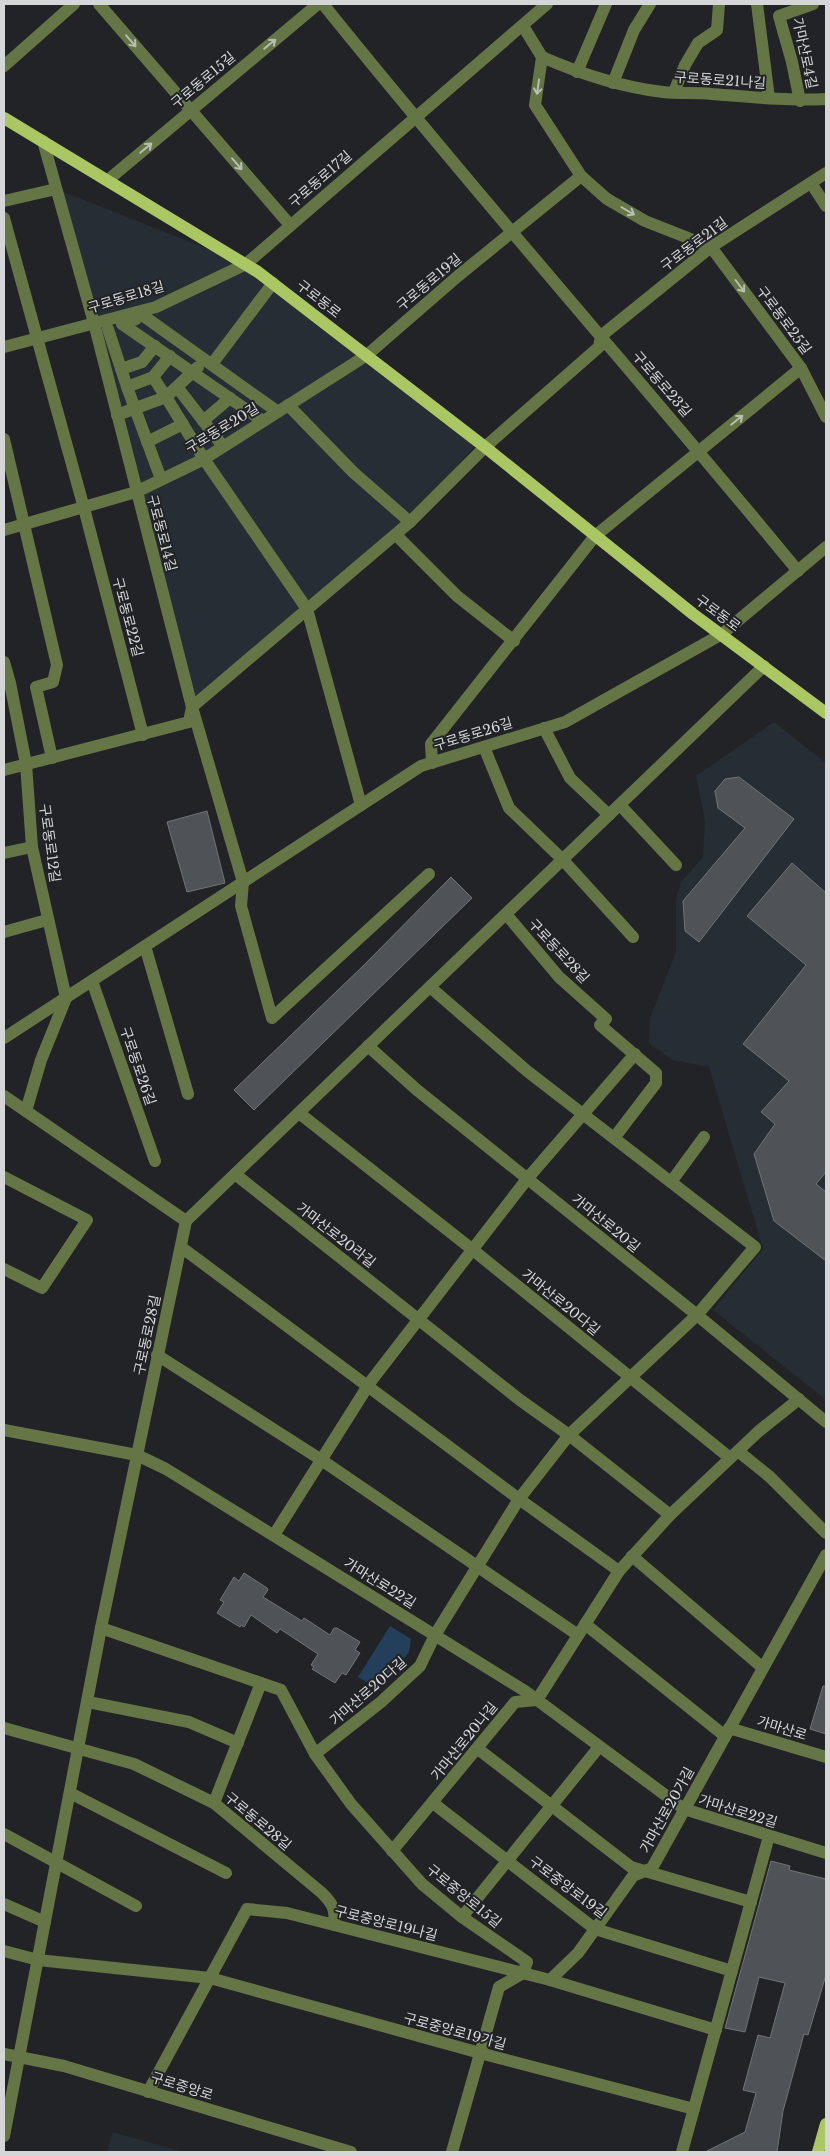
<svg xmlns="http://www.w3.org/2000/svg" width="830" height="2156" font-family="'Libre Baskerville','Noto Sans KR',serif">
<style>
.built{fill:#272d34}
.green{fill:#233f5b}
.building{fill:#4f5256;stroke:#717578}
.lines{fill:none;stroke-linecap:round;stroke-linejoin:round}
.minor{stroke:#667546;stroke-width:12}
.major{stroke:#aac763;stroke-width:12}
.oneway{stroke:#b8beb4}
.labels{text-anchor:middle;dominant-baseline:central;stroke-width:4;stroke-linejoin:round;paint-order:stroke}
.street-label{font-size:14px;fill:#d4d6d8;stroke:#212326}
</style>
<rect width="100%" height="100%" fill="#212326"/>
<g class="built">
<path d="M 56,189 L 246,264 L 476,445 L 396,535 L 192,707 Z"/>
<path d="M 774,722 L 826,763 L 826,1400 L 713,1310 L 763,1249 L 709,1067 L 672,1060 L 649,1043 L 650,1018 L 676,952 L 676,899 L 681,882 L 703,857 L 705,821 L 696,776 Z"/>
<path d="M 113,2132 L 183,2152 L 107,2152 Z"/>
</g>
<path class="green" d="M 390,1626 L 411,1639 L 409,1652 L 378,1689 L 358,1677 Z"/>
<g class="building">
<path d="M 739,777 L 794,819 L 699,942 L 685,931 L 683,901 L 745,828 L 718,808 L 715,791 L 725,779 Z"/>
<path d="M 207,811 L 225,883 L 187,892 L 167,822 Z"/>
<path d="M 792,863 L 826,893 L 826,1172 L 816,1184 L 826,1192 L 826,1261 L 774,1221 L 754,1154 L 775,1124 L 761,1112 L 789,1081 L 743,1044 L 806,965 L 747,916 Z"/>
<path d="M 451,877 L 472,898 L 254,1110 L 234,1090 L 363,966 Z"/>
<path d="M 244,1573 L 267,1588 L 268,1590 L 263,1597 L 302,1621 L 304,1618 L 330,1635 L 334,1628 L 337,1628 L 360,1642 L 355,1650 L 360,1653 L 346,1675 L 342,1673 L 335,1683 L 312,1669 L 314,1667 L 311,1665 L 318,1654 L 280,1629 L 277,1633 L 251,1615 L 244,1627 L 241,1625 L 240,1627 L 217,1613 L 224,1602 L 220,1600 L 234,1577 L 239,1581 Z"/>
<path d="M 823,1686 L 826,1686 L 826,1734 L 810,1729 Z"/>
<path d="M 771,1861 L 790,1866 L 789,1870 L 826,1879 L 826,1975 L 808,2035 L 804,2034 L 783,2111 L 777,2152 L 705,2152 L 745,2132 L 756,2093 L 743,2090 L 758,2035 L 770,2038 L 785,1983 L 759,1977 L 745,2032 L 725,2028 Z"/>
</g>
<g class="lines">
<g class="minor">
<path d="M 99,4 L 290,225"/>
<path d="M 323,4 C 477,196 641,380 798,571"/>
<path d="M 757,4 L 769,98"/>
<path d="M 523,26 L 542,57 L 535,105 L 581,176 L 607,199 L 645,221 L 711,247 L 801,368 L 826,417"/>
<path d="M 542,57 C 581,74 620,87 663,92 C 679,94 696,92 712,94 C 750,97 788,101 826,99"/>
<path d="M 4,66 L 74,4"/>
<path d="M 577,72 L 606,4"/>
<path d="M 613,83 L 634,30 L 650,4"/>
<path d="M 674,92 L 685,65 L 698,43 L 717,30 L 719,4"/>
<path d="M 800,101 L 792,62 L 779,16 L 813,4"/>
<path d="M 43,141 L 94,323 L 192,707 L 243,882 L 241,906 L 272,1018 L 429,874"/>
<path d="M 108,180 L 318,4"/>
<path d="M 811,183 L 826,206"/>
<path d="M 4,201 L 56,189"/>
<path d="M 4,218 L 84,508 L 143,735"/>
<path d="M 138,312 L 278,412"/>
<path d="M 136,319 L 122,324 L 263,421"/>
<path d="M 108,329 L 127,387"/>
<path d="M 4,347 L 156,307 L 246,264 L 547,4"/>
<path d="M 170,356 L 153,377 L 166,397 L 198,367"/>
<path d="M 212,364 L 273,283"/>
<path d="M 121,369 L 142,362 L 155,346"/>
<path d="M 153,377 L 127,387 L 161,479"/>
<path d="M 177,387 L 222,445"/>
<path d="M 288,405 L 353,472 L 410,522"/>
<path d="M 117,415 L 166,397 L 204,459 L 307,609 L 361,805"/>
<path d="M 203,421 L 230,398"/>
<path d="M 4,439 L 57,665 L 53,682 L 36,687 L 52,758"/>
<path d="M 147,442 L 183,424"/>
<path d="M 4,530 L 136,492 L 204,459 L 367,355 L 458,276 L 581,176"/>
<path d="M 396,535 L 457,596 L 514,641"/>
<path d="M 4,662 L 10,683 L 26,764 L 32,847 L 66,998 L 41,1060 L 26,1111"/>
<path d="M 544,728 L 570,778 L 609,815"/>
<path d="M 484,747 L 509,808 L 563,860 L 633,937"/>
<path d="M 432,763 L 431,744 L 595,536 L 801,368"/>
<path d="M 4,770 L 189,722 L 192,707 L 410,522 L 485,447 L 599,347 L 601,336 L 711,247 L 826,173"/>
<path d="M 620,805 L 676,865"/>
<path d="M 4,853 L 32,847"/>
<path d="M 506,914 L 559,977 L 606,1019 L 600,1025 L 656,1073 L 656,1083 L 614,1138"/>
<path d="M 4,932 L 47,920"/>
<path d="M 145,946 L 188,1094"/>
<path d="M 92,981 L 155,1161"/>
<path d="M 4,1038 L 421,766 L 565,722 L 722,634 L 826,547"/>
<path d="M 368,1046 L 417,1090 L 697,1315 L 826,1422"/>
<path d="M 4,1096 L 186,1221"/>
<path d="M 299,1113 L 473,1250 L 730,1458"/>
<path d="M 235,1174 L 520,1400 L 569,1435 L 670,1515"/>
<path d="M 4,1177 L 87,1220 L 42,1288 L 4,1269"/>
<path d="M 671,1182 L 704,1137"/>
<path d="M 181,1247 L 519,1499 L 619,1571"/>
<path d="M 157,1355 L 320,1459 L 578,1635"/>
<path d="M 4,1430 L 137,1455 L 166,1469 L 525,1691 L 684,1809 L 826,1853"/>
<path d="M 738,1451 L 770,1477 L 826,1533"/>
<path d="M 274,1535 L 371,1381 L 527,1179 L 635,1054"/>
<path d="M 632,1556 L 763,1668"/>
<path d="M 585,1624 L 725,1736"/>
<path d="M 101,1628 L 281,1690 L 315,1754 L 351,1804 L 422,1884 L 462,1917 L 527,1962 L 523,1973 L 499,1987 L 452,2152"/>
<path d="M 88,1702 L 189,1722 L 238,1743"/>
<path d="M 4,1728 L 134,1764 L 214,1803 L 322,1893 C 333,1904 336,1910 334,1925"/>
<path d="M 729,1728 L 826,1757"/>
<path d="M 478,1749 L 631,1867 L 751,1902"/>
<path d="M 315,1754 L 381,1702 L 420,1666 L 435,1635 L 519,1499 L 569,1435 L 697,1315 L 755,1247 L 527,1071 L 430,987"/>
<path d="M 70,1793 L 226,1873"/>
<path d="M 214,1803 L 261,1683"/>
<path d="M 433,1803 L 595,1929 L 732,1971"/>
<path d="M 4,1834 L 136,1906"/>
<path d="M 392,1851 L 515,1702 L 537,1700 L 619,1571 L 670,1515 L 759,1431 L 799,1399"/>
<path d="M 4,1904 L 45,1922"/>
<path d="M 462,1917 L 599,1747"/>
<path d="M 4,1951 L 38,1960 L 210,1978 L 480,2053 L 694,2109"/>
<path d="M 550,1980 L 578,1953 L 633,1876 L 652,1868 L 826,1555"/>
<path d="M 4,2054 L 64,2066 L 351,2152"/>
<path d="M 148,2092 L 247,1909 L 287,1913 L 550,1980 L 716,2030"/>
<path d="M 4,2136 L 101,1628 L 186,1221 L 764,666"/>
<path d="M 682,2152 L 769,1836"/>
</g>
<g class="major">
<path d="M 4,118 L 258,272 L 485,447 L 693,614 L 826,713"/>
<path d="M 818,2152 L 826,2124"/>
</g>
</g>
<defs><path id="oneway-shaft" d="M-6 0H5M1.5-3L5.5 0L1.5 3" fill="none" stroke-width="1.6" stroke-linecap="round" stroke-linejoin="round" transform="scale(1.25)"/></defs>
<g class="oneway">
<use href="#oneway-shaft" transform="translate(131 41) rotate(49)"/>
<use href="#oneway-shaft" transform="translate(270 44) rotate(-39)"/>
<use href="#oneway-shaft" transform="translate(538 87) rotate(98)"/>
<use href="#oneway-shaft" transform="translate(146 148) rotate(-40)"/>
<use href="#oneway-shaft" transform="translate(237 164) rotate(49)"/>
<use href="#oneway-shaft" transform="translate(628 211) rotate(30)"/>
<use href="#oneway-shaft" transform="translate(740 286) rotate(53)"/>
<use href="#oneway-shaft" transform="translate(737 420) rotate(-39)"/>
</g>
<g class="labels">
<g class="street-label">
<text transform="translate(805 53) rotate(78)">가마산로4길</text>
<text transform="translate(203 80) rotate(-40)">구로동로15길</text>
<text transform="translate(720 80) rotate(4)">구로동로21나길</text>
<text transform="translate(320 179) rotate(-41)">구로동로17길</text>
<text transform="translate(694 244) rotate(-37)">구로동로21길</text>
<text transform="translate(429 282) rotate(-40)">구로동로19길</text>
<text transform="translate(126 297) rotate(-17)">구로동로18길</text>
<text transform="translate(319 299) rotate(38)">구로동로</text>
<text transform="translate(784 320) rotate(53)">구로동로25길</text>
<text transform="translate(662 384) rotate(49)">구로동로23길</text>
<text transform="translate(222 428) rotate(-31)">구로동로20길</text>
<text transform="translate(162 533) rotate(75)">구로동로14길</text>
<text transform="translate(718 613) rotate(36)">구로동로</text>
<text transform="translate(128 617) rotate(75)">구로동로22길</text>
<text transform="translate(473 734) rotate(-17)">구로동로26길</text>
<text transform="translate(50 843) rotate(82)">구로동로12길</text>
<text transform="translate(559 951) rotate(47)">구로동로28길</text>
<text transform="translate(138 1066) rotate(71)">구로동로26길</text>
<text transform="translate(606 1223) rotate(39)">가마산로20길</text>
<text transform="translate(336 1235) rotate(38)">가마산로20라길</text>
<text transform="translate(561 1302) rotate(39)">가마산로20다길</text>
<text transform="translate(147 1335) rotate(-78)">구로동로28길</text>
<text transform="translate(380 1583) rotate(32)">가마산로22길</text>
<text transform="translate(368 1691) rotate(-41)">가마산로20다길</text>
<text transform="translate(782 1728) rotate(17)">가마산로</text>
<text transform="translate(464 1741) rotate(-51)">가마산로20나길</text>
<text transform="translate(667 1810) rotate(-61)">가마산로20가길</text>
<text transform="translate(738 1811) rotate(17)">가마산로22길</text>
<text transform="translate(258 1821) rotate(40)">구로동로28길</text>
<text transform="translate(568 1887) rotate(37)">구로중앙로19길</text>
<text transform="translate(464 1896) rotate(39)">구로중앙로15길</text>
<text transform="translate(386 1923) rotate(14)">구로중앙로19나길</text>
<text transform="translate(455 2031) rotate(15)">구로중앙로19가길</text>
<text transform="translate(182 2086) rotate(17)">구로중앙로</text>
</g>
</g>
<rect width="830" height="2156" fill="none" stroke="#d4d6d8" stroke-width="10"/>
</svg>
